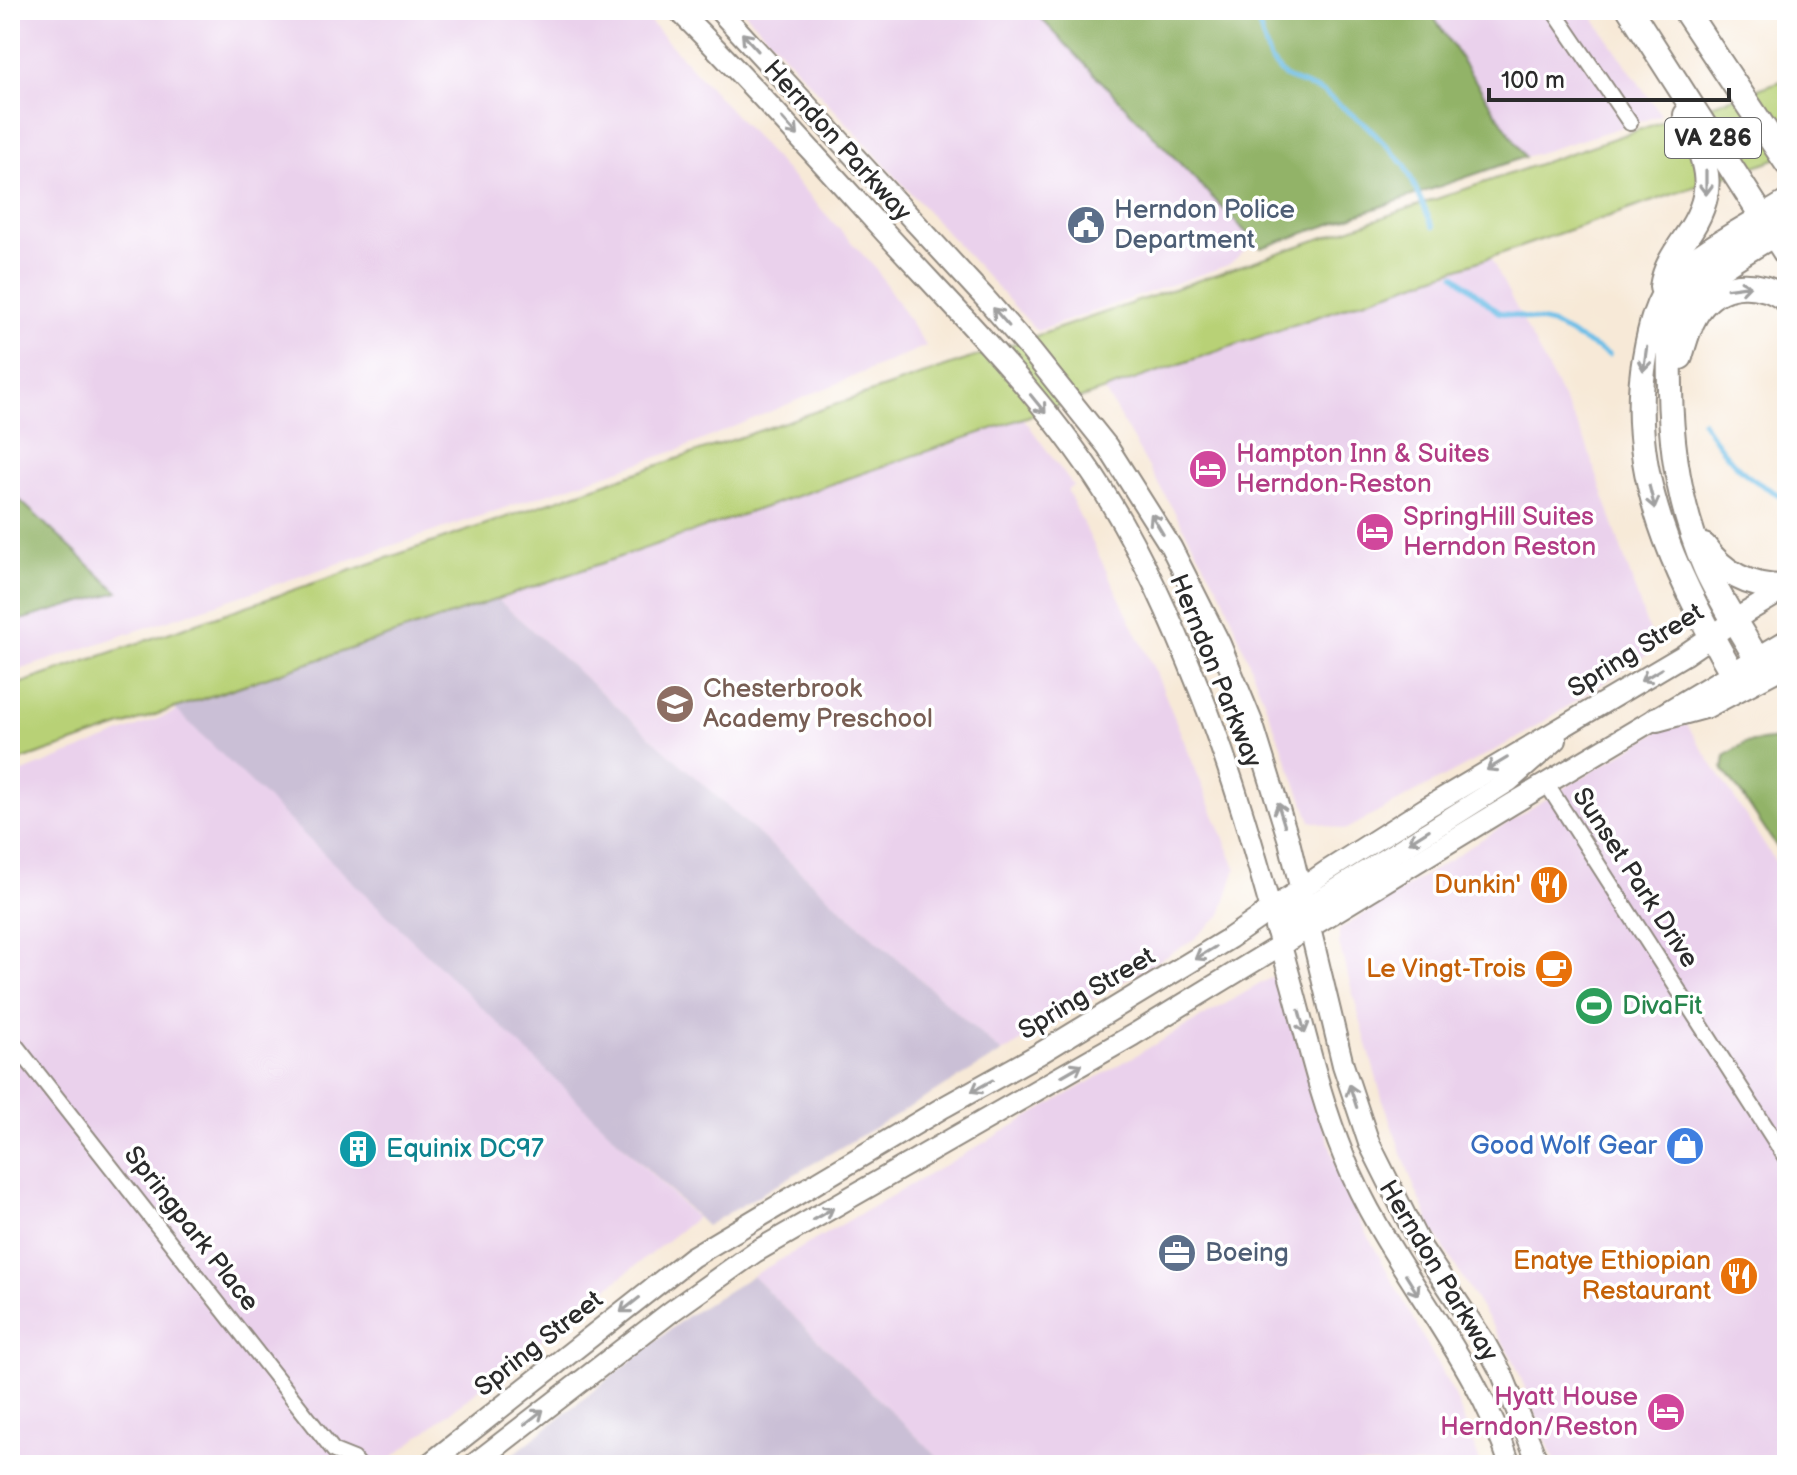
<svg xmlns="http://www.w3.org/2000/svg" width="1797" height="1475" font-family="'Balsamiq Sans',sans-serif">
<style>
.built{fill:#ead1ec}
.industrial{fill:#cabfd6}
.green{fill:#b8d176;stroke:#727e50;stroke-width:2}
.forest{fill:#92b367;stroke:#5e6f49;stroke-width:2}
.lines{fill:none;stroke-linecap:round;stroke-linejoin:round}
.stream{stroke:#6cbee7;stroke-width:5}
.street-casing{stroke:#918a81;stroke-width:18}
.secondary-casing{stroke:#918a81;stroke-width:24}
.highway-casing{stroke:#918a81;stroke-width:28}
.street{stroke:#fff;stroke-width:14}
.secondary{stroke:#fff;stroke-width:20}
.highway{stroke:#fff;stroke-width:24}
.oneway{stroke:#a0a0a0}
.labels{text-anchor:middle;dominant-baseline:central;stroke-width:7;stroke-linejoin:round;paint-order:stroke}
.shield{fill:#fff;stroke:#6b6b6b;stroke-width:2}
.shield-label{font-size:24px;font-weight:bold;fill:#2b2b2b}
.street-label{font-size:26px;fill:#2b2b2b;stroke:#fff}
.service-label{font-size:26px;fill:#4e5e75;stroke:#fff;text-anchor:start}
.hotel-label{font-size:26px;fill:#b23c85;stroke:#fff;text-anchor:start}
.education-label{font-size:26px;fill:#785e54;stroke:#fff;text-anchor:start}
.food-label{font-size:26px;fill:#c56008;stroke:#fff;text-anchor:end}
.leisure-label{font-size:26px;fill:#27864d;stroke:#fff;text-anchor:start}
.shop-label{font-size:26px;fill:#366cbe;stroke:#fff;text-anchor:end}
.culture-label{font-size:26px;fill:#0d838f;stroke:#fff;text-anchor:start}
</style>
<rect width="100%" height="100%" fill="#fff"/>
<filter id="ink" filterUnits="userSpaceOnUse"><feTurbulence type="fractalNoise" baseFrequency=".0125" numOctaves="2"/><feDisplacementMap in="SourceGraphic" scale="16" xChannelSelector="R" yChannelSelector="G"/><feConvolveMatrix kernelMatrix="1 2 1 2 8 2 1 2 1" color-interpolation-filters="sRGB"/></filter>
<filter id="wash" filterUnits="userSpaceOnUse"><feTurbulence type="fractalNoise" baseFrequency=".006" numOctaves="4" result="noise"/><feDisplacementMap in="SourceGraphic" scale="32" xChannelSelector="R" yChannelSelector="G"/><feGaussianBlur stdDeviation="1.8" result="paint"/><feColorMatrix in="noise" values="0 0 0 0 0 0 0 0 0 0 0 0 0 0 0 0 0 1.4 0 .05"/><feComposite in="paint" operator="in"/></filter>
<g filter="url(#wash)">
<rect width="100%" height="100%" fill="#f7e9d7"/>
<g class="built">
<path d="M 11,10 L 634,10 L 648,20 L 876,269 L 926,346 L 681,449 L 10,673 L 10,623 L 117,592 L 10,491 Z"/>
<path d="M 743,10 L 1062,10 L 1286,217 L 1228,265 L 1037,331 Z"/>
<path d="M 1429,10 L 1588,10 L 1661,115 L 1525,157 Z"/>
<path d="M 1489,255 L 1586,443 L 1655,650 L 1521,736 L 1345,830 L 1311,821 L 1223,596 L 1103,388 Z"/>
<path d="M 1022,416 L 1073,486 L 1067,490 L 1157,675 L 1236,868 L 1221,915 L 1192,941 L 1002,1053 L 496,598 Z"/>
<path d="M 185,708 L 696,1218 L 383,1465 L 10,1465 L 10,777 Z"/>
<path d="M 1687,725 L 1787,880 L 1787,1465 L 1556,1465 L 1514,1361 L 1433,1230 L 1414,1186 L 1384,1105 L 1339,944 L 1339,930 L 1523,813 L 1664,728 Z"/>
<path d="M 1279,973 L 1312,1090 L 1346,1195 L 1455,1396 L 1481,1465 L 946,1465 L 752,1276 Z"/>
</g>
<g class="industrial">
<path d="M 496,598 L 1002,1053 L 706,1226 L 174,708 Z"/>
<path d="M 752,1276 L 946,1465 L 500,1465 L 686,1317 Z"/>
</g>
<path class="green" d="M 1787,79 L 1787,155 L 498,599 L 10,764 L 10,687 Z"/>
<g class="forest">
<path d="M 1033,10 L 1429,10 L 1525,157 L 1261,248 Z"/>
<path d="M 10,491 L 118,592 L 10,623 Z"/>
<path d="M 1787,738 L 1787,860 C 1763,831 1747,798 1723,770 L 1725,756 L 1745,743 Z"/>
</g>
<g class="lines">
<g class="stream">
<path d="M 1254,10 L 1270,60 L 1285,77 L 1323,92 L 1366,125 L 1405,165 L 1433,227"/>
<path d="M 1455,275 L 1498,312 L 1552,324 L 1609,355"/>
<path d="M 1702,421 C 1717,444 1732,465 1754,480 C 1765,488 1778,492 1787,502"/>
</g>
</g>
</g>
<g filter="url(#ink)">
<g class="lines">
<g class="street-casing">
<g id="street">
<path d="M 1553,10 L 1630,123"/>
<path d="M 1546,783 L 1787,1160"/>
<path d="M 10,1038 L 334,1451 L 354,1459 L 359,1465"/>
</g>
</g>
<g class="secondary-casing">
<g id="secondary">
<path d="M 678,10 C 749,81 815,155 882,229 C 962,317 1051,403 1112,505 C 1147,563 1175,628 1200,691 C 1238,786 1264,886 1292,985 C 1308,1043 1321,1101 1344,1157 C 1388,1266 1474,1352 1510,1465"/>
<path d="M 719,10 L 985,298 L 1031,351 L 1107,446 L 1171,547 L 1220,644 L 1252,722 L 1289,841 L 1343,1065 L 1369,1143 L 1421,1247 L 1485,1343 L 1502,1374 L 1539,1465"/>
<path d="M 1275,928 L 1509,781 L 1556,740"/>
<path d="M 428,1465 L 692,1257 L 944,1107 L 1039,1054 L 1230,938 L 1327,871 L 1426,808 L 1684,655 L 1747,612 L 1787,588"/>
<path d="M 473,1465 L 672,1311 L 755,1252 L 1133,1035 L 1512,804 L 1787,640"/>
</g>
</g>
<g class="highway-casing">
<g id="highway">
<path d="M 1630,10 L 1787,255"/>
<path d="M 1685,10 L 1787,163"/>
<path d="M 1662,287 C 1665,267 1675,253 1686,237 C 1720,189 1706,164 1686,115"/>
<path d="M 1680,357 C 1685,340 1690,320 1702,306 C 1724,279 1762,281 1787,300"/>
<path d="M 1704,546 C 1724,575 1752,588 1787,587"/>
<path d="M 1757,659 C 1740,629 1720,600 1706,569 C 1681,513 1671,451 1670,390 C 1670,360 1666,328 1684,302 C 1705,271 1755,247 1787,226"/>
<path d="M 1733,674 C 1676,577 1625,472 1645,357 C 1650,328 1656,301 1675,278 C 1697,253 1757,222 1787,203"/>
<path d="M 1657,719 L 1705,706 L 1787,663"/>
</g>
</g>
<use href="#street" class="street"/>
<use href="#secondary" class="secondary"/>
<use href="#highway" class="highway"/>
</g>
<defs><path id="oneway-shaft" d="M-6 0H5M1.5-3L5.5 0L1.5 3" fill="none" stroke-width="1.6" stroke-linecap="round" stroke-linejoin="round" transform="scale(2)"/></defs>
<g class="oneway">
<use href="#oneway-shaft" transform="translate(750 42) rotate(-132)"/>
<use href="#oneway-shaft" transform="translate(790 127) rotate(48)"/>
<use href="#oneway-shaft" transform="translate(1706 183) rotate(90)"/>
<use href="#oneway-shaft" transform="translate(1739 287) rotate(-8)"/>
<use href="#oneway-shaft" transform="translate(1001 317) rotate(-131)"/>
<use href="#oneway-shaft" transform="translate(1645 359) rotate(98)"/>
<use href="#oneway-shaft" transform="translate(1038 404) rotate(51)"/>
<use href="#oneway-shaft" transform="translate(1652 497) rotate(76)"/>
<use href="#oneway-shaft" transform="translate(1157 524) rotate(-121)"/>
<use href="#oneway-shaft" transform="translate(1651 675) rotate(149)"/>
<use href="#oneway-shaft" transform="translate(1497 764) rotate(149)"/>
<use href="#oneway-shaft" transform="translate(1281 814) rotate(-107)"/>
<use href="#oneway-shaft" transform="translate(1419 836) rotate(148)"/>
<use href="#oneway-shaft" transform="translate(1205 953) rotate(149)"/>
<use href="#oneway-shaft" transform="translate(1302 1022) rotate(75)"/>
<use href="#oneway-shaft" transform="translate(1072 1070) rotate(-30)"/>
<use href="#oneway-shaft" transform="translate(982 1086) rotate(151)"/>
<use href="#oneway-shaft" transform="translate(1353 1096) rotate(-108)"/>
<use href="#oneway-shaft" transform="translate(823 1214) rotate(-30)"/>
<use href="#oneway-shaft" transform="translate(1412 1285) rotate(58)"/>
<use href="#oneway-shaft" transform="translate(630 1305) rotate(142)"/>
<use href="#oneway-shaft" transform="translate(534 1417) rotate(-38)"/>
</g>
</g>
<defs>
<g id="civic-disc" transform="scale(2)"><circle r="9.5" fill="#5c6f8a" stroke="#fff"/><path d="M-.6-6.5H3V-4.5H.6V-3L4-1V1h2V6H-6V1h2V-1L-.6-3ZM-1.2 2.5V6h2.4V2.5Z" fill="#fff"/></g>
<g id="hotel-disc" transform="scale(2)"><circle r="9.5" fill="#d1479c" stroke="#fff"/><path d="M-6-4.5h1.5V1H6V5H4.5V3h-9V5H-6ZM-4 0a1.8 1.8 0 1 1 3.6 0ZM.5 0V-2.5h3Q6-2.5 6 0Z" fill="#fff"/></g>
<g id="school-disc" transform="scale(2)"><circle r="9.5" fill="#8d6e63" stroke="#fff"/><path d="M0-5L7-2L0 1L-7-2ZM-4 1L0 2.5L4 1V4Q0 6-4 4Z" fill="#fff"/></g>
<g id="restaurant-disc" transform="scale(2)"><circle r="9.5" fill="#e8710a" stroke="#fff"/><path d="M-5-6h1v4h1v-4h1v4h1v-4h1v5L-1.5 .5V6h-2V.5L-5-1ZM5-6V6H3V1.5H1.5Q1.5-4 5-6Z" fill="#fff"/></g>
<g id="cafe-disc" transform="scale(2)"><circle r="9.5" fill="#e8710a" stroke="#fff"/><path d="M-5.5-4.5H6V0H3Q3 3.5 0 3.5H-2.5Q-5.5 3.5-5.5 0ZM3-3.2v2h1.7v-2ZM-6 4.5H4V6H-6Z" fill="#fff"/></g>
<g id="stadium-disc" transform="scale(2)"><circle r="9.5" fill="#2e9e5b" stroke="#fff"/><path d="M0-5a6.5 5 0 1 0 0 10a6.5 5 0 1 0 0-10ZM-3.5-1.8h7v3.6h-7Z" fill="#fff"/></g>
<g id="shop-disc" transform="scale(2)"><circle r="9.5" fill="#3f7fe0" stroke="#fff"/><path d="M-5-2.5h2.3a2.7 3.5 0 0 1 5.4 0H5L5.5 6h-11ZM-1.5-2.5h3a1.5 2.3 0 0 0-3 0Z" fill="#fff"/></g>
<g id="building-disc" transform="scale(2)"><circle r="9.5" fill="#0f9aa8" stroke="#fff"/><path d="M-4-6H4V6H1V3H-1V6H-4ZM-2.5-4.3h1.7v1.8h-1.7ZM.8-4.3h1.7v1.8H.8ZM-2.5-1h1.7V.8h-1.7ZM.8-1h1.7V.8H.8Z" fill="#fff"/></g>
<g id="office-disc" transform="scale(2)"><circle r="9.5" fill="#5c6f8a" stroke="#fff"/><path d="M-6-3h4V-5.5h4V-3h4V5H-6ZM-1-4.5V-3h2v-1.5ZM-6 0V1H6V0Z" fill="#fff"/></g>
</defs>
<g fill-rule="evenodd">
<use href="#civic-disc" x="1086" y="225"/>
<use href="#hotel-disc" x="1208" y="469"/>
<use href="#hotel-disc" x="1375" y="532"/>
<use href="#school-disc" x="675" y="704"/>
<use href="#restaurant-disc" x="1549" y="885"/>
<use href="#cafe-disc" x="1554" y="969"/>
<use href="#stadium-disc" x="1594" y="1006"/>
<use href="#shop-disc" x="1685" y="1146"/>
<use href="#building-disc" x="358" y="1149"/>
<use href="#office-disc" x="1177" y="1253"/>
<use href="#restaurant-disc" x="1739" y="1276"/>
<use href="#hotel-disc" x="1666" y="1412"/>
</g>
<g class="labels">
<rect class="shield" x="1665" y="118" width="96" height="40" rx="6"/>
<g class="shield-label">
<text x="1713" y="138">VA 286</text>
</g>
<g class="street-label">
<text transform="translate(837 141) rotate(48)">Herndon Parkway</text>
<text transform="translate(1636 651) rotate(-32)">Spring Street</text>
<text transform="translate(1215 671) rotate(68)">Herndon Parkway</text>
<text transform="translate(1635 878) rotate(57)">Sunset Park Drive</text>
<text transform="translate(1087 994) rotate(-31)">Spring Street</text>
<text transform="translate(191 1229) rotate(52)">Springpark Place</text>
<text transform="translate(1438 1271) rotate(59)">Herndon Parkway</text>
<text transform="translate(539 1344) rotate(-38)">Spring Street</text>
</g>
<g class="service-label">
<text x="1114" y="210">Herndon Police<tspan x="1114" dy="30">Department</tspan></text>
<text x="1205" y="1253">Boeing</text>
</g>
<g class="hotel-label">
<text x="1236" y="454">Hampton Inn &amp; Suites<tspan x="1236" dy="30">Herndon-Reston</tspan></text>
<text x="1403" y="517">SpringHill Suites<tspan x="1403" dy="30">Herndon Reston</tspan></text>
<text x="1638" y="1397" text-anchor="end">Hyatt House<tspan x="1638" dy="30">Herndon/Reston</tspan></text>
</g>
<g class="education-label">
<text x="703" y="689">Chesterbrook<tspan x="703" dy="30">Academy Preschool</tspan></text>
</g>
<g class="food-label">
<text x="1521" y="885">Dunkin'</text>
<text x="1526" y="969">Le Vingt-Trois</text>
<text x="1711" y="1261">Enatye Ethiopian<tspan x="1711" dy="30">Restaurant</tspan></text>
</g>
<g class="leisure-label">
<text x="1622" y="1006">DivaFit</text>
</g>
<g class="shop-label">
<text x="1657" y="1146">Good Wolf Gear</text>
</g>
<g class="culture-label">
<text x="386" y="1149">Equinix DC97</text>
</g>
</g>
<rect width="1797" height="1475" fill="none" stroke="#fff" stroke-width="40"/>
<path d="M1489 88v12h240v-12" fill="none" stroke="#2b2b2b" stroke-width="4"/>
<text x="1501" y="88" font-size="24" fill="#2b2b2b" stroke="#ffffff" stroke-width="6" paint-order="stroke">100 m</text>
</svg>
